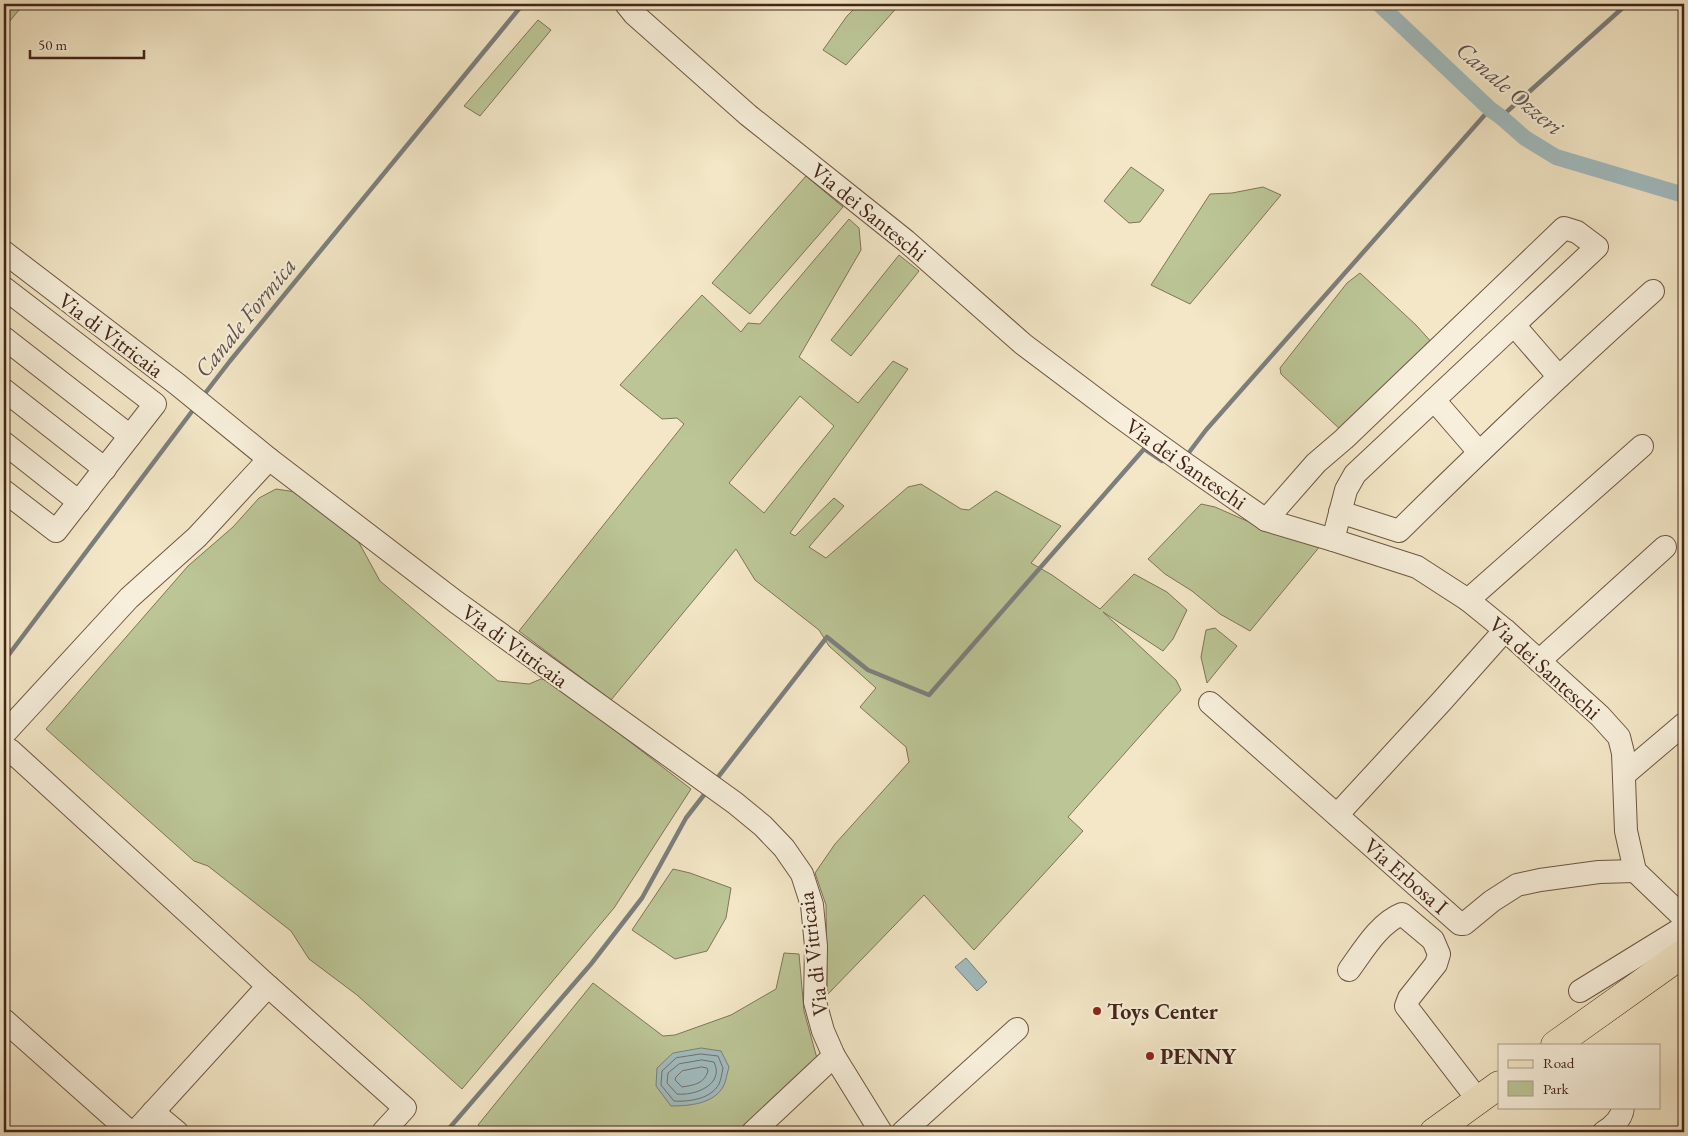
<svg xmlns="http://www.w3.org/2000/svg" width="1688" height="1136" font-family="'EB Garamond',serif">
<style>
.green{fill:#bbc596;stroke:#807457;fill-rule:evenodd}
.water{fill:#a1bcc0;stroke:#7c7f7d}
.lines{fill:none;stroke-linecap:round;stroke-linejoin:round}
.shore{stroke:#72706c;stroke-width:1}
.stream{stroke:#7c7f7d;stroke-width:4.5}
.canal{stroke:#a1bcc0;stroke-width:16}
.minor-casing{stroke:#705544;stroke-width:24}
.major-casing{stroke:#442418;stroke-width:29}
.minor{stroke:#f7efdb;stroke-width:22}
.major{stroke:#f3e7c7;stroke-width:28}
.poi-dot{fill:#8f2418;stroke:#f7efdb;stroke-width:2}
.labels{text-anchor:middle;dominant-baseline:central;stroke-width:4.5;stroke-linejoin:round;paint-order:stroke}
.street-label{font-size:22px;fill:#442418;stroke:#f7efdb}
.poi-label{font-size:22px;font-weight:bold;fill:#442418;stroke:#f7efdb;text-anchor:start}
.water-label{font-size:24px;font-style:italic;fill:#60524a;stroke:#f7efdb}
</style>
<rect width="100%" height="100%" fill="#f3e7c7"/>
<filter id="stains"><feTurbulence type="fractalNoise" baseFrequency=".004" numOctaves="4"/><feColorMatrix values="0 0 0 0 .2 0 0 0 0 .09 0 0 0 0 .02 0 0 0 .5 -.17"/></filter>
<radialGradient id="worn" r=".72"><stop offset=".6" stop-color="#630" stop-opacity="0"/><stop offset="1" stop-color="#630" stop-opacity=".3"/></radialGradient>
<g class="green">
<path d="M 4,4 L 24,4 L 4,28 Z"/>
<path d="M 859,4 L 900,4 L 846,65 L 823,50 L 847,16 Z"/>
<path d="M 538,20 L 551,30 L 480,116 L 464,106 Z"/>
<path d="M 1131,167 L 1164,190 L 1140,222 L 1129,223 L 1104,201 Z"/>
<path d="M 806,176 L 843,207 L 750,314 L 712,283 Z"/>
<path d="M 1263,187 L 1281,195 L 1190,304 L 1151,285 L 1210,194 L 1232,193 Z"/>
<path d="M 849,219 L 859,228 L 861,250 L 799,357 L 858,403 L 893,361 L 908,369 L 790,533 L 795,536 L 834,498 L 844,506 L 809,547 L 826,558 L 908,487 L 921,484 L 961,509 L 969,510 L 996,491 L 1061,526 L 1031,563 L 1052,575 L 1100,609 L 1134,574 L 1167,592 L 1187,610 L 1173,639 L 1163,651 L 1103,612 L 1176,680 L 1181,690 L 1068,817 L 1083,831 L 974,950 L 924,895 L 827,995 L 826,905 L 815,873 L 835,844 L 909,762 L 906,747 L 860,707 L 876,688 L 829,646 L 819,630 L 755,580 L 736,549 L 611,700 L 519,631 L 684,424 L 677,418 L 662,419 L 620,385 L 702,295 L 741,332 L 748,323 L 760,324 ZM 800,396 L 834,426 L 764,513 L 729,483 Z"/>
<path d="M 899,255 L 919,271 L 851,356 L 831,340 Z"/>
<path d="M 1360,273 L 1416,325 L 1434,345 L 1343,432 L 1281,374 L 1280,368 L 1347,283 Z"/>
<path d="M 276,489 L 296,492 L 357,539 L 380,581 L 498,681 L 529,684 L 541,679 L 550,680 L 691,789 L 614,908 L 462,1089 L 357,995 L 309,959 L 291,931 L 208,866 L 194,861 L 46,729 L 188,566 L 233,527 L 259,498 Z"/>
<path d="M 1201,504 L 1215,507 L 1263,528 L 1321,545 L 1250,631 L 1220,614 L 1192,591 L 1165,574 L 1148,559 Z"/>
<path d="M 1215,628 L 1237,646 L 1207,683 L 1201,657 L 1206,630 Z"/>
<path d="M 673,869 L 690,873 L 731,888 L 726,918 L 707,951 L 675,959 L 632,930 Z"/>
<path d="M 784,953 L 799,954 L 804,1011 L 818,1062 L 740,1132 L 488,1132 L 478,1125 L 593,983 L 663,1036 L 675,1035 L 731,1015 L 776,989 Z"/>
</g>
<g class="water">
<path d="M 966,958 L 987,982 L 977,991 L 955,967 Z"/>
<path d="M 701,1048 L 721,1051 L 729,1067 C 727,1073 726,1082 723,1087 C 713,1104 689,1106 671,1106 L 656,1086 L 657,1068 L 673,1053 Z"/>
</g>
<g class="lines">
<g class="shore">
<path d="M 701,1054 L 718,1056 L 723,1068 C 722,1073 721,1080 719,1084 C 711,1099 689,1102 674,1101 L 661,1085 L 662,1071 L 676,1058 Z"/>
<path d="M 702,1060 L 714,1062 C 725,1085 694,1096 677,1094 L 667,1083 L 668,1073 L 679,1064 Z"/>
<path d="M 702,1067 L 707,1068 L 708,1071 C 704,1084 694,1085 682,1087 L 675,1080 L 676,1077 L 682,1071 Z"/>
</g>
<g class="stream">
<path d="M 1501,117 L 1627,4"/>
<path d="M 203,396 L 230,361 L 523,4"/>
<path d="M 1187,455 L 1206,430 L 1490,109"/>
<path d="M 4,661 L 196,406"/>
<path d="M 715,781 L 827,637 L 868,670 L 929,695 L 1144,449 L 1162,461"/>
<path d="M 446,1132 L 591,964 L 642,898 L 686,818 L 707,791"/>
</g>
<path class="canal" d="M 1379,4 L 1490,109 L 1501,117 L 1525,138 L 1556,157 L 1684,195"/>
<g class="minor-casing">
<g id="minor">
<path d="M 626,4 L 634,14 L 748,115 L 906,241 L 1023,344 L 1116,414 L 1184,463 L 1266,520 L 1333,540 L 1417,567 L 1468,600 L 1505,630 L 1600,716 L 1619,737 L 1623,753 L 1626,831 L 1635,871 L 1684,918"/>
<path d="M 4,252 L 177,384 L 269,459 L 456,602 L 735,803 L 763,826 L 784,848 L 802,874 L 812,905 L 816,946 L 815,1002 L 823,1031 L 834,1056 L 881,1132"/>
<path d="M 4,288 L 155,404 L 56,531 L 4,491"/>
<path d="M 1514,325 L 1559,377"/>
<path d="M 4,338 L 130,436"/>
<path d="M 4,390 L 105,469"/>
<path d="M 1434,400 L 1479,452"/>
<path d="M 4,443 L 79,502"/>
<path d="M 1340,512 L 1399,531 C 1482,449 1566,369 1653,291"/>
<path d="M 1266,520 L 1316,463 L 1344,439 L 1564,228 L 1577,232 L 1597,247 L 1355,474 L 1346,490 L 1333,540"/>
<path d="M 1468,600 L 1642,446"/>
<path d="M 1539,661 L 1665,547"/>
<path d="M 1210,703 L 1460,924 L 1464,924 L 1492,901 L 1517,885 L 1540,880 L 1599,872 L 1635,871"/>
<path d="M 4,734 L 129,598 L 197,537 L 269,459"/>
<path d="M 4,757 L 10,750 L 268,986 L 135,1132"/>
<path d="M 1625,774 L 1684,724"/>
<path d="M 1337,815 L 1441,702 L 1505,630"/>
<path d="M 1349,970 C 1363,951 1379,923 1402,914 L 1433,940 L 1439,954 L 1436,964 L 1409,998 L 1406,1006 L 1472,1092 L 1477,1101"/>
<path d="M 268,986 L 405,1108 L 383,1132"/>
<path d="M 1580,991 L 1684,927"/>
<path d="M 4,1020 L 130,1132"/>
<path d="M 153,1112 L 177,1132"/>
<path d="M 753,1132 L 834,1056"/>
<path d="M 903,1132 L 1017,1029"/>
<path d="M 1604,1132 C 1614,1126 1622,1119 1623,1107"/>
</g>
</g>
<g class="major-casing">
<g id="major">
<path d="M 1555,1045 L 1684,953"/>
<path d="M 1434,1132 L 1499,1085"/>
</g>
</g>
<use href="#minor" class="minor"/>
<use href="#major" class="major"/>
</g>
<g class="poi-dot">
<circle cx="1097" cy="1011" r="5"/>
<circle cx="1150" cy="1056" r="5"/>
</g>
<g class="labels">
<g class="street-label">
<text transform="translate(869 212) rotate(39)">Via dei Santeschi</text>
<text transform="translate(111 335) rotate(37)">Via di Vitricaia</text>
<text transform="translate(1186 464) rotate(35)">Via dei Santeschi</text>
<text transform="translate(515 646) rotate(36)">Via di Vitricaia</text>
<text transform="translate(1545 668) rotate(42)">Via dei Santeschi</text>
<text transform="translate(1406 876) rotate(41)">Via Erbosa I</text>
<text transform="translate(813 954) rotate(-97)">Via di Vitricaia</text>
</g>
<g class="poi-label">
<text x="1107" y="1011">Toys Center</text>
<text x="1160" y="1056">PENNY</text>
</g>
<g class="water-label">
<text transform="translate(1510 88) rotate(40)">Canale Ozzeri</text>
<text transform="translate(245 317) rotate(-51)">Canale Formica</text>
</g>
</g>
<rect width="1688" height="1136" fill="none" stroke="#f3e7c7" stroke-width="20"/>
<rect x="5" y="5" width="1678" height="1126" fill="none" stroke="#442418" stroke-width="2.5"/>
<rect x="10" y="10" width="1668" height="1116" fill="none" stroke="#442418"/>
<rect x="1498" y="1044" width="162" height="65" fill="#f7efdb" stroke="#af9e8d"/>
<rect x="1508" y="1060" width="25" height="8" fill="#f3e7c7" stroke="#af9e8d"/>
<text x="1543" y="1068" font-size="15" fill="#442418">Road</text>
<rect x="1508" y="1081" width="25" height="15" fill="#bbc596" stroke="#af9e8d"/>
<text x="1543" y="1094" font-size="15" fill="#442418">Park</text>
<path d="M30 50v8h114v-8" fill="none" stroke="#442418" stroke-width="2.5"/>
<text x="38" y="50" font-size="15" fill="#442418" stroke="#f7efdb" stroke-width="4" paint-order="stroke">50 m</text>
<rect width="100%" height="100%" filter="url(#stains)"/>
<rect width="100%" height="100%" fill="url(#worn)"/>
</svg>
